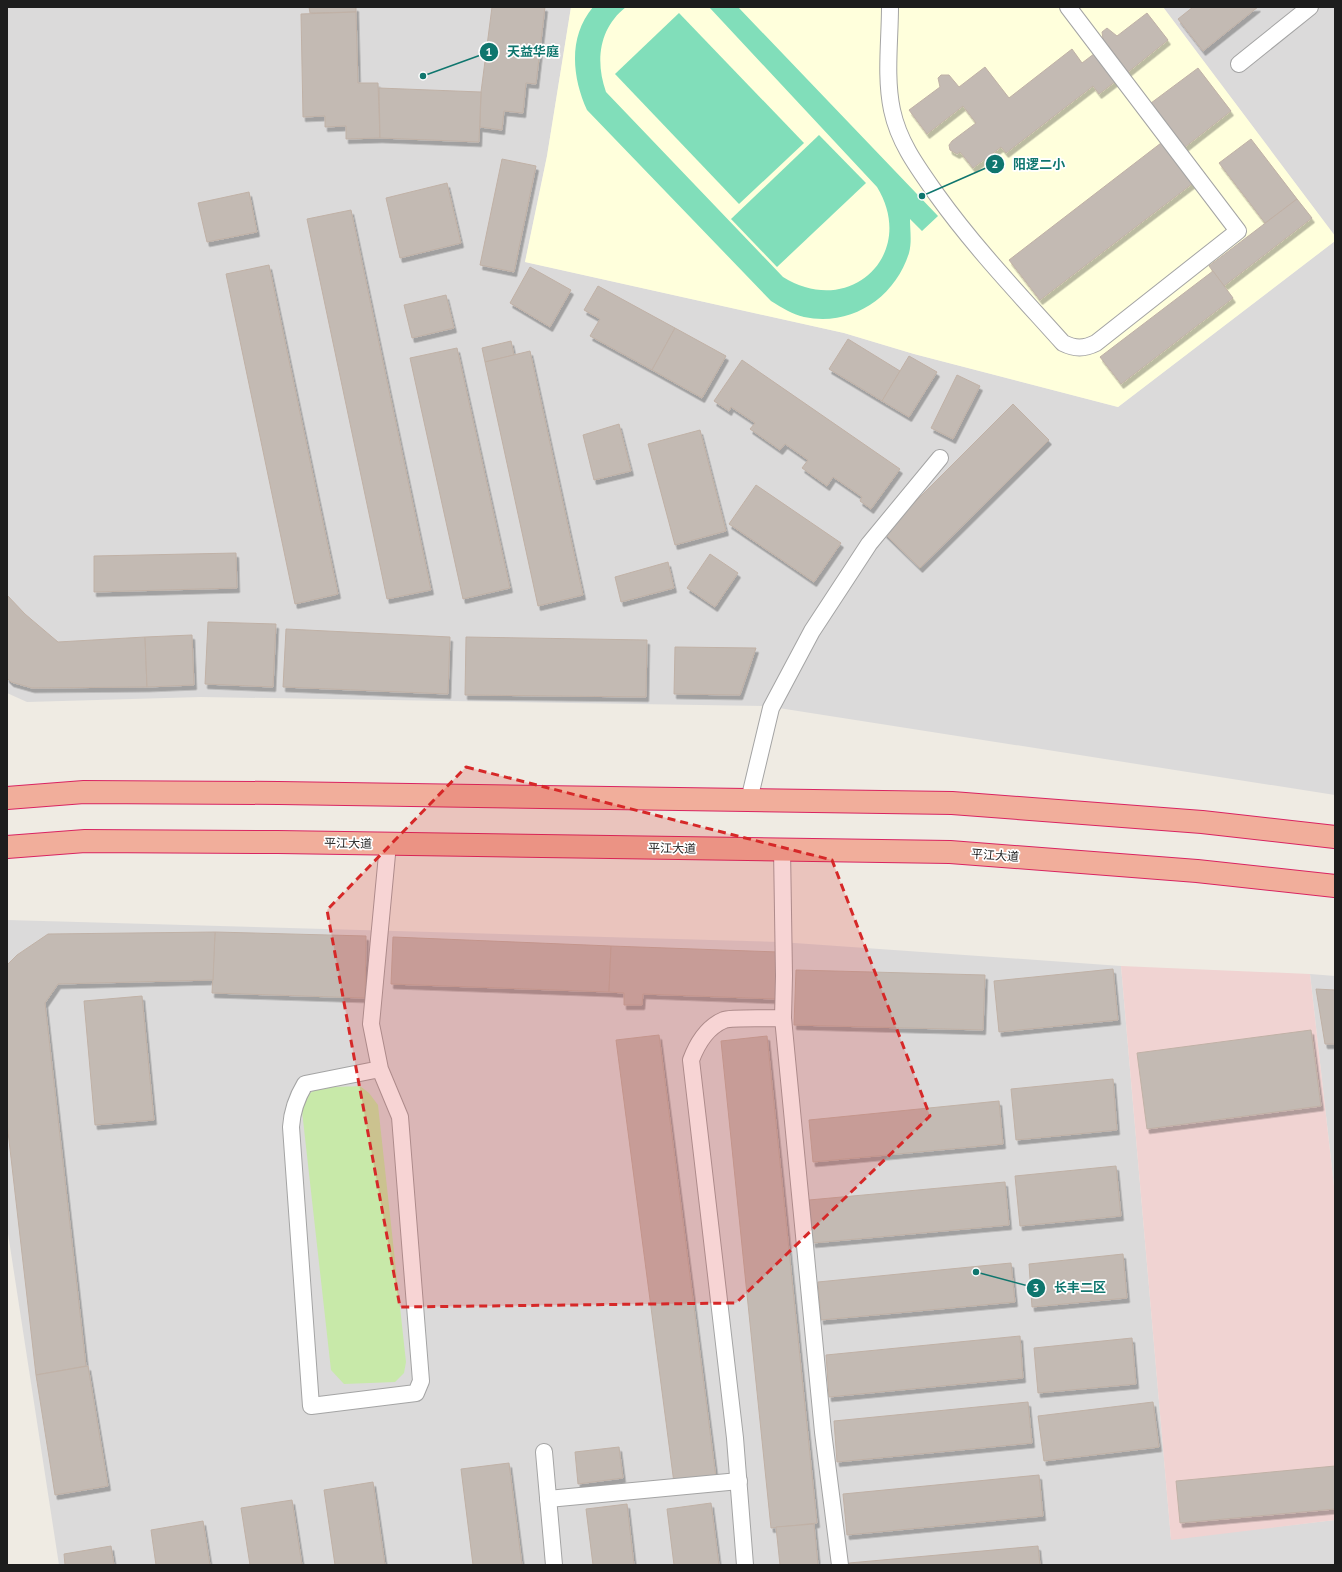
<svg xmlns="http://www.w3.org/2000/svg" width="1342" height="1572" font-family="'PT Sans','Noto Sans SC',sans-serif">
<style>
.residential{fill:#dbdada}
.commercial{fill:#f0d3d2}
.education{fill:#ffffdc}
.grass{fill:#c8e9a9}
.pitch{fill:#81deba}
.building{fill:#c3bab3;stroke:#c0b1a6;filter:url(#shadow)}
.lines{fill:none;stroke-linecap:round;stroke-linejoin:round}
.service-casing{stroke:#a4a4a4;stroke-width:18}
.trunk-casing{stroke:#d92461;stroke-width:24}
.service{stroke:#fff;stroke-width:16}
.trunk{stroke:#f1ae9b;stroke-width:22}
.marked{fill:#d62828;fill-opacity:0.2;stroke:#d62828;stroke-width:3;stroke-dasharray:8 5;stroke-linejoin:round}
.labels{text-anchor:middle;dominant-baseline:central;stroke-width:3.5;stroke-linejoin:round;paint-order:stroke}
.street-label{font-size:12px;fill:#1d1d1d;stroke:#fff}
.leader{fill:none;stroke:#0f766e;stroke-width:1.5}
.callout-dot{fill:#0f766e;stroke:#fff;stroke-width:1.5}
.mark-label{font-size:12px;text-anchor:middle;font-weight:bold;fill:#fff}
.callout-label{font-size:13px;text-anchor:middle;font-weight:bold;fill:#0f766e;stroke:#fff;stroke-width:3.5;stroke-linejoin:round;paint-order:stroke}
</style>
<defs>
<filter id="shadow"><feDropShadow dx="2.5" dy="4.5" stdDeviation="0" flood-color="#0004"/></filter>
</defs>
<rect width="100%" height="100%" fill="#efebe3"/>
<g class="residential">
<path d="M 7,7 L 571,7 L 547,156 L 525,262 L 844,333 L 914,354 L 1118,407 L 1335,241 L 1335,795 L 766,706 L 201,697 L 27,702 L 7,693 Z"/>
<path d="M 1163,7 L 1335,7 L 1335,236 Z"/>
<path d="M 7,920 L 780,942 L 1121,966 L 1171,1539 L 1335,1520 L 1335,1565 L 59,1565 L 7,1227 Z"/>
<path d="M 1310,974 L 1335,976 L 1335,1195 Z"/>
</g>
<path class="commercial" d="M 1121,966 L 1310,974 L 1335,1195 L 1335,1520 L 1171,1540 Z"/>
<path class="education" d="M 571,7 L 1163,7 L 1335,236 L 1335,241 L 1118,407 L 914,354 L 844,333 L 525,262 L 547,156 Z"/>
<path class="grass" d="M 360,1086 L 369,1093 L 378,1105 L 406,1362 L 404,1373 L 395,1382 L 344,1384 L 331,1370 L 302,1111 C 304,1104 307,1093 315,1090 C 323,1086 350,1087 360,1086 Z"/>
<g class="pitch">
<path d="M 593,7 L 626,7 C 599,28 595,61 606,92 L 783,277 C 850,319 918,254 877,187 L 709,7 L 738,7 L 938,216 L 922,231 L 910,219 C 910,230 912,242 909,253 C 895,298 851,327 804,317 C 792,314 782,308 771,301 L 587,110 C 572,77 568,37 593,7 Z"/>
<path d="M 679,13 L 804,143 L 739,204 L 615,74 Z"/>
<path d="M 819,135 L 866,183 L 777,267 L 731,219 Z"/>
</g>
<g class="building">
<path d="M 309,7 L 356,7 L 356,12 L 310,13 Z"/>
<path d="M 492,7 L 545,7 L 536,84 L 526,83 L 523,113 L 504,111 L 502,130 L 480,127 L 481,92 Z"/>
<path d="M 1193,7 L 1258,7 L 1203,51 L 1178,19 Z"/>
<path d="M 356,12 L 358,83 L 378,83 L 380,138 L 346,139 L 346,126 L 325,127 L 325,116 L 303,117 L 301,14 Z"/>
<path d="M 1147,13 L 1168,40 L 1128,72 L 1103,39 L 1102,32 L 1107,28 L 1117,36 Z"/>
<path d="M 1107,44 L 1128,72 L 1099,94 L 1093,86 L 1006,153 L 1001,147 L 973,168 L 960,152 L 957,154 L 950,150 L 949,145 L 952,141 L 976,123 L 963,106 L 927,134 L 909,110 L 940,87 L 938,78 L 941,75 L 949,75 L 959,87 L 985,67 L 1009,98 L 1072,49 L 1082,63 Z"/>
<path d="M 1198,68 L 1231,111 L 1185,147 L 1151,103 Z"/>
<path d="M 379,88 L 481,92 L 479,142 L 380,138 Z"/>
<path d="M 1174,133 L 1205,174 L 1040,300 L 1009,260 Z"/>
<path d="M 1251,139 L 1297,199 L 1265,223 L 1219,163 Z"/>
<path d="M 502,159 L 536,166 L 514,272 L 480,265 Z"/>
<path d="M 447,183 L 461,243 L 400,258 L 386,198 Z"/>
<path d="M 249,192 L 257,232 L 207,242 L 198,203 Z"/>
<path d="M 1297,199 L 1312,218 L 1224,286 L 1209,266 Z"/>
<path d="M 351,210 L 431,590 L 387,599 L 307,219 Z"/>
<path d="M 269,265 L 338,594 L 295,604 L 226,274 Z"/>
<path d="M 530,267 L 571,290 L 550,327 L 510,303 Z"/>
<path d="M 1213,271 L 1233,298 L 1121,384 L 1100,357 Z"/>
<path d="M 598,286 L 675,328 L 652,370 L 590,336 L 600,319 L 584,310 Z"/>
<path d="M 446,295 L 454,328 L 412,338 L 404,305 Z"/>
<path d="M 675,328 L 726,356 L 702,398 L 652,370 Z"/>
<path d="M 848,339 L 900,371 L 882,401 L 829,369 Z"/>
<path d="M 511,341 L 514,355 L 485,362 L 482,348 Z"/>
<path d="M 457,348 L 510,588 L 463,599 L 410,358 Z"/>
<path d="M 530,351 L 583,595 L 538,606 L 485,362 Z"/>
<path d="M 909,356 L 937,372 L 909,417 L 882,401 Z"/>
<path d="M 742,360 L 900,469 L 871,509 L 860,501 L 862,497 L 833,477 L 827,486 L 802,468 L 808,460 L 785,444 L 780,450 L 750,429 L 755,423 L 731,407 L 729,411 L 714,401 Z"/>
<path d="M 957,375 L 980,386 L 953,439 L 931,428 Z"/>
<path d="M 1013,404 L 1049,440 L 920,568 L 884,533 Z"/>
<path d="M 619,424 L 631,471 L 594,480 L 583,435 Z"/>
<path d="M 700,430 L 726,531 L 675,545 L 648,444 Z"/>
<path d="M 756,485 L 841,543 L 814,582 L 729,524 Z"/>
<path d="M 236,553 L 237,588 L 94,592 L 94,556 Z"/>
<path d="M 710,554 L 738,573 L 715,607 L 687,588 Z"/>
<path d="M 668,562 L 674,588 L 621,602 L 615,577 Z"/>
<path d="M 7,595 L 25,614 L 58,642 L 145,637 L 147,687 L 32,688 L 11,682 L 7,678 Z"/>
<path d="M 208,622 L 276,624 L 273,687 L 205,684 Z"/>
<path d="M 286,629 L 450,637 L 448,694 L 283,687 Z"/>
<path d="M 192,635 L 194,685 L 147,687 L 145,637 Z"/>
<path d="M 466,637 L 647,640 L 646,697 L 465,695 Z"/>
<path d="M 675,647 L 756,648 L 740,695 L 674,694 Z"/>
<path d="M 215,932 L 366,936 L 365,998 L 212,993 Z"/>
<path d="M 215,932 L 213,980 L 58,984 L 45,1003 L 86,1366 L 36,1375 L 7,1123 L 7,965 L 17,955 L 48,934 Z"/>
<path d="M 393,937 L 611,946 L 609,992 L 391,984 Z"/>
<path d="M 611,946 L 778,952 L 776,999 L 643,994 L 642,1005 L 624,1005 L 624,993 L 609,992 Z"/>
<path d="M 1113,969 L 1118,1020 L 999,1032 L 994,981 Z"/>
<path d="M 796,970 L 985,975 L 983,1030 L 794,1025 Z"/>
<path d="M 1316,989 L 1335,990 L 1335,1044 L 1325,1044 Z"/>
<path d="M 142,996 L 154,1120 L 95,1125 L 84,1001 Z"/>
<path d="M 1311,1030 L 1321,1106 L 1147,1129 L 1137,1053 Z"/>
<path d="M 659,1035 L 716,1478 L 674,1483 L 616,1040 Z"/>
<path d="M 767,1036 L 817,1523 L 771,1528 L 721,1041 Z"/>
<path d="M 1113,1079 L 1117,1130 L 1016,1140 L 1011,1089 Z"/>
<path d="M 999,1101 L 1003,1144 L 813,1162 L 809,1120 Z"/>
<path d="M 1116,1166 L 1121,1216 L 1020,1226 L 1015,1176 Z"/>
<path d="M 1005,1182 L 1009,1225 L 813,1243 L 809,1200 Z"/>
<path d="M 1123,1254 L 1127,1298 L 1032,1307 L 1029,1264 Z"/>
<path d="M 1011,1263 L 1015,1302 L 821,1320 L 818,1282 Z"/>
<path d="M 1020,1336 L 1023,1378 L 829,1397 L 826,1355 Z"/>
<path d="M 1132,1338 L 1136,1384 L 1038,1393 L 1034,1348 Z"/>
<path d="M 88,1366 L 108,1486 L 55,1495 L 36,1375 Z"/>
<path d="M 1028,1402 L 1032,1443 L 837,1462 L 834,1421 Z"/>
<path d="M 1153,1402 L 1159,1447 L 1044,1461 L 1038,1416 Z"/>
<path d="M 619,1447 L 623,1478 L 578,1484 L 575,1452 Z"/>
<path d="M 509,1463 L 522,1565 L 473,1565 L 461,1469 Z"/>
<path d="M 1335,1466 L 1335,1509 L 1180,1523 L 1176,1481 Z"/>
<path d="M 1039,1475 L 1043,1516 L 847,1535 L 843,1494 Z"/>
<path d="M 373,1482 L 385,1565 L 335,1565 L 324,1490 Z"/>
<path d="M 292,1500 L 302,1565 L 250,1565 L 241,1508 Z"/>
<path d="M 711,1503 L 719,1565 L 674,1565 L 667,1509 Z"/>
<path d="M 627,1504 L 634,1565 L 593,1565 L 586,1509 Z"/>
<path d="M 203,1521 L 210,1565 L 156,1565 L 151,1530 Z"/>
<path d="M 814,1524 L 818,1565 L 780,1565 L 776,1527 Z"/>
<path d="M 111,1546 L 114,1565 L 65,1565 L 64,1554 Z"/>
<path d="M 1038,1546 L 1040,1565 L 849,1565 L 849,1563 Z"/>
</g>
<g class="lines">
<g class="service-casing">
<g id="service">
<path d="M 890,7 C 890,40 885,77 892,110 C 899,143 918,168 937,195 C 975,248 1020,295 1063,343 C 1075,349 1084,349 1096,343 L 1238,231 L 1068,7"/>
<path d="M 1239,64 L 1310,7"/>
<path d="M 749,800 L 771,708 L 812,631 L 869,544 L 940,458"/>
<path d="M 782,849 L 784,976 L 783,1018 L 823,1432 L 840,1565"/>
<path d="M 380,1069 L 305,1084 C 296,1099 292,1111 291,1127 L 311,1406 L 416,1393 L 421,1381 L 400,1117 L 380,1069 L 371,1024 L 388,844"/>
<path d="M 544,1452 L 554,1565"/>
<path d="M 548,1499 L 739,1481"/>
<path d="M 745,1565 L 735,1438 L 691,1060 C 697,1044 707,1027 724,1020 C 732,1017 771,1019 783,1018"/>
</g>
</g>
<g class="trunk-casing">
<g id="trunk">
<path d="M 7,798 L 84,792 L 279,793 L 952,803 L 1202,822 L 1335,837"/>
<path d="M 7,847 L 85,841 L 278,842 L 950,852 L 1197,871 L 1335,886"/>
</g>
</g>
<use href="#service" class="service"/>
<use href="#trunk" class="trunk"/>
</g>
<path class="marked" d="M 466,767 L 832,860 L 930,1116 L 736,1303 L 400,1307 L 327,910 Z"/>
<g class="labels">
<g class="street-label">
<text transform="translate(348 843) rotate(1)">平江大道</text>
<text transform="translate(672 848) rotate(1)">平江大道</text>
<text transform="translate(995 855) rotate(4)">平江大道</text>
</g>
</g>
<path class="leader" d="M423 76L489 52M922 196L995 164M976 1272L1036 1288"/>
<g class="callout-dot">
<circle cx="423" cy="76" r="4"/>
<circle cx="922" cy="196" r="4"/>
<circle cx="976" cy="1272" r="4"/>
<circle cx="489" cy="52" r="10"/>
<circle cx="995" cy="164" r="10"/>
<circle cx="1036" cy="1288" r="10"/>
</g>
<g class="mark-label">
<text x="489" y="56">1</text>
<text x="995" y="168">2</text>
<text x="1036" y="1292">3</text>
</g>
<g class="callout-label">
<text x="533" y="56">天益华庭</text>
<text x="1039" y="169">阳逻二小</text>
<text x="1080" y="1292">长丰二区</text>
</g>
<rect width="1342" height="1572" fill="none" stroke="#1d1d1d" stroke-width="16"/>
</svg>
